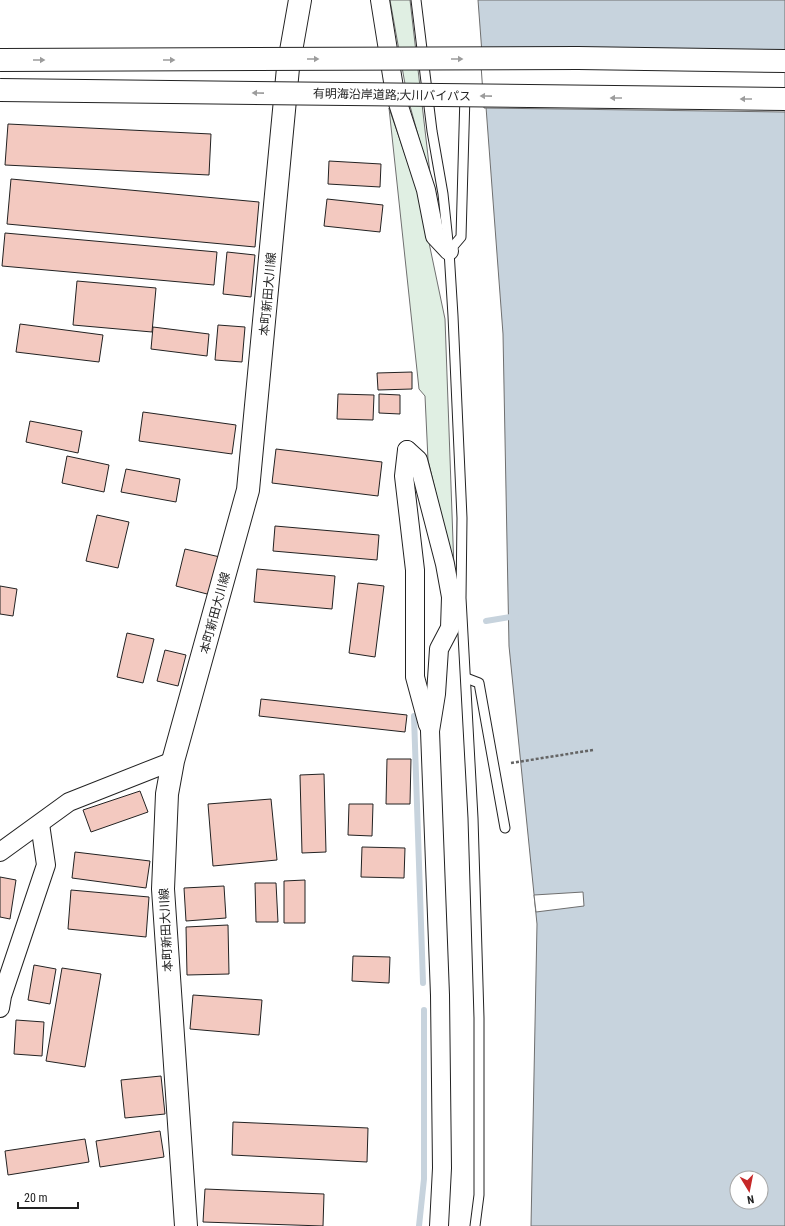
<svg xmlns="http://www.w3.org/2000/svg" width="785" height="1226" font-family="'Roboto Condensed','Noto Sans JP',sans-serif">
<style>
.green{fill:#e0efe3;stroke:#6f6f6f}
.water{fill:#c7d3dd;stroke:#6f6f6f;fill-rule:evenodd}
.pier{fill:#fff;stroke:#6f6f6f}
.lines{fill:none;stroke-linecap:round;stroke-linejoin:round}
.stream{stroke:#c7d3dd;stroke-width:6}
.building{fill:#f3c9c0;stroke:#222}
.lane-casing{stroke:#222;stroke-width:11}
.street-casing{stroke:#222;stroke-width:20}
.secondary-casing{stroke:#222;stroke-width:24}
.path{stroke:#646464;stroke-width:2.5;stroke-dasharray:3 2;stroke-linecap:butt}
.lane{stroke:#fff;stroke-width:9}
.street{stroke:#fff;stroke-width:18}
.secondary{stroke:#fff;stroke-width:22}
.highway-bridge-casing{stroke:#222;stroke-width:24;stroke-linecap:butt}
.highway-bridge{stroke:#fff;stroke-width:22}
.oneway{fill:#9c9c9c}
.labels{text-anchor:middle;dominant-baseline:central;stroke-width:3;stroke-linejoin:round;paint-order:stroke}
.street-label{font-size:12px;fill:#222;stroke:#fff}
</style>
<rect width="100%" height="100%" fill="#fff"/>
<g class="green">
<path d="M 390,0 L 410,0 L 431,182 L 407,95 Z"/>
<path d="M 389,108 L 419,195 L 445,319 L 454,569 L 428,460 L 425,396 L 419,389 Z"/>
</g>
<path class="water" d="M 478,0 L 785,0 L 785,1226 L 531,1226 L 537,924 L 509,646 L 503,334 ZM 737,1178 L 761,1178 L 761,1202 L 737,1202 Z"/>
<g class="pier">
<path d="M 480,51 L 785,52 L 785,112 L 484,108 Z"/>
<path d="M 583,892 L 584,906 L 536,912 L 534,895 Z"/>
</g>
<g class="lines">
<g class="stream">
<path d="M 486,621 L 516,616"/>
<path d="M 414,716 L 423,983"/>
<path d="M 419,1226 L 424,1179 L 424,1010"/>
</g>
</g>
<g class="building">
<path d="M 8,124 L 211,134 L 209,175 L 5,165 Z"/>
<path d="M 329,161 L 381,164 L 380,187 L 328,184 Z"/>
<path d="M 11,179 L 259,202 L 255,247 L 7,224 Z"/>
<path d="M 327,199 L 383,205 L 380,232 L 324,226 Z"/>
<path d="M 5,233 L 217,252 L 214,285 L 2,266 Z"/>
<path d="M 227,252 L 255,255 L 251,297 L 223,294 Z"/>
<path d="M 77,281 L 156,288 L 152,332 L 73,325 Z"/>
<path d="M 20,324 L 103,335 L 99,362 L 16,352 Z"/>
<path d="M 218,325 L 245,327 L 242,362 L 215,360 Z"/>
<path d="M 153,327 L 209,334 L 207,356 L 151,349 Z"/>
<path d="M 412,372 L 412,389 L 378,390 L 377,373 Z"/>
<path d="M 338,394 L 374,395 L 373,420 L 337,419 Z"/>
<path d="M 379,394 L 400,395 L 400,414 L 379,413 Z"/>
<path d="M 143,412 L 236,425 L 232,454 L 139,441 Z"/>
<path d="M 30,421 L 82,431 L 78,453 L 26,442 Z"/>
<path d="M 276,449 L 382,462 L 378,496 L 272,483 Z"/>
<path d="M 67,456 L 109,465 L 104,492 L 62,483 Z"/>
<path d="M 126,469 L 180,479 L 176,502 L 121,492 Z"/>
<path d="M 97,515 L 129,522 L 118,568 L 86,561 Z"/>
<path d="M 275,526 L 379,535 L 377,560 L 273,551 Z"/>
<path d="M 185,549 L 220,557 L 211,595 L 176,586 Z"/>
<path d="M 257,569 L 335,576 L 332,609 L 254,602 Z"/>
<path d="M 358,583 L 384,586 L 375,657 L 349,653 Z"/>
<path d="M 0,586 L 17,589 L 13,616 L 0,614 Z"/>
<path d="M 127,633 L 154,639 L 143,683 L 117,677 Z"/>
<path d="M 165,650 L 186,655 L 178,686 L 157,681 Z"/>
<path d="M 261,699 L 407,715 L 405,732 L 259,716 Z"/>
<path d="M 387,759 L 411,759 L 410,804 L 386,804 Z"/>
<path d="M 324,774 L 326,852 L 302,853 L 300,775 Z"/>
<path d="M 140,791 L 148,812 L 91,832 L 83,810 Z"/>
<path d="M 271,799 L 277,860 L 213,866 L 208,804 Z"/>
<path d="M 349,804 L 373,804 L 372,836 L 348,835 Z"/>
<path d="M 362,847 L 405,848 L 404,878 L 361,877 Z"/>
<path d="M 75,852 L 150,861 L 146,888 L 72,878 Z"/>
<path d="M 0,877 L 16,880 L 10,919 L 0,917 Z"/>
<path d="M 305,880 L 305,923 L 284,923 L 284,881 Z"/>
<path d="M 255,883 L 276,883 L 278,922 L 256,922 Z"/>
<path d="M 224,886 L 226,918 L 186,921 L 184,888 Z"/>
<path d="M 71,890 L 149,897 L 146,937 L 68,929 Z"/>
<path d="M 228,925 L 229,974 L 187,975 L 186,927 Z"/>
<path d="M 353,956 L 390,957 L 389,983 L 352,981 Z"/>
<path d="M 34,965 L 56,969 L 50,1004 L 28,1000 Z"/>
<path d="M 62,968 L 101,974 L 85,1067 L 46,1061 Z"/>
<path d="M 193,995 L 262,1000 L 259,1035 L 190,1029 Z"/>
<path d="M 16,1020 L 44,1022 L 42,1056 L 14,1054 Z"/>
<path d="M 161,1076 L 165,1114 L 125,1118 L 121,1080 Z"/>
<path d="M 233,1122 L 368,1128 L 367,1162 L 232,1155 Z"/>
<path d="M 160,1131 L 164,1157 L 100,1167 L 96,1141 Z"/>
<path d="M 85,1139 L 89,1162 L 8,1175 L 5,1151 Z"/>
<path d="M 205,1189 L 324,1194 L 323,1226 L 203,1222 Z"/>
</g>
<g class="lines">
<g class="lane-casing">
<g id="lane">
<path d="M 416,0 L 432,131 L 443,194 L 449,251 L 453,316 L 462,518 L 461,598 L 473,818 L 479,1018 L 479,1195 L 475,1226"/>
<path d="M 449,251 L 461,237 L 465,95"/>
<path d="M 466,678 L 479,683 L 505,828"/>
</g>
</g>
<g class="street-casing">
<g id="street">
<path d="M 380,0 L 395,94 L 426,190 L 435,236 L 449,251"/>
<path d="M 407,450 L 418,460 L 445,564 L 451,597 L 450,628 L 439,649 L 436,694 L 430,731 L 440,995 L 442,1168 L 439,1226"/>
<path d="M 407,450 L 404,476 L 415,570 L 415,677 L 428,725"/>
<path d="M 0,852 L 69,802 L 173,761"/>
<path d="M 0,1008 L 2,996 L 46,865 L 40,824"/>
</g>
</g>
<g class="secondary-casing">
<path id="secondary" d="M 186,1226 L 163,889 L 167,794 L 173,761 L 248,490 L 288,68 L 300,0"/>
</g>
<path class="path" d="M 511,763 L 593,750"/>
<use href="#lane" class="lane"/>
<use href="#street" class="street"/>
<use href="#secondary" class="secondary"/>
<g class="highway-bridge-casing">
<g id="highway-bridge">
<path d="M 0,60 L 578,58 L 785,61"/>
<path d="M 0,90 L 785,99"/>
</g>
</g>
<use href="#highway-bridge" class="highway-bridge"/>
</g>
<defs><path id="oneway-solid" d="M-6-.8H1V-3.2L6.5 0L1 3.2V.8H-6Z"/></defs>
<g class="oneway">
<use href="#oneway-solid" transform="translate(313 59)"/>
<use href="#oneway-solid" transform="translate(457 59)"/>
<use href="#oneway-solid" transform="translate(39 60)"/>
<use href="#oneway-solid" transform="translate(169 60)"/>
<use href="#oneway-solid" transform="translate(258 93) rotate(-179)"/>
<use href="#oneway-solid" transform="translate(486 96) rotate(-179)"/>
<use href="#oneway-solid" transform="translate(616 98) rotate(-180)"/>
<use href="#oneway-solid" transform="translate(746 99) rotate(-180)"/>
</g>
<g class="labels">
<g class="street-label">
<text transform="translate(392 95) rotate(1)">有明海沿岸道路;大川バイパス</text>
<text transform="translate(268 294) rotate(-85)">本町新田大川線</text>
<text transform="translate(215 613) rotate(-75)">本町新田大川線</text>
<text transform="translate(166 930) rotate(-93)">本町新田大川線</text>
</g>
</g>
<g transform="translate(749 1190) rotate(170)"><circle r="19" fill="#ffffff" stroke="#a7a7a7"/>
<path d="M0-3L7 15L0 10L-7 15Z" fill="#c62828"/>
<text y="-6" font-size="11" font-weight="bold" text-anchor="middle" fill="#222222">N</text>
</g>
<path d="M18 1202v6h60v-6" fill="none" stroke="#222222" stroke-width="2"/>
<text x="24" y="1202" font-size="12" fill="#222222" stroke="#ffffff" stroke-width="3" paint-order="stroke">20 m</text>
</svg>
